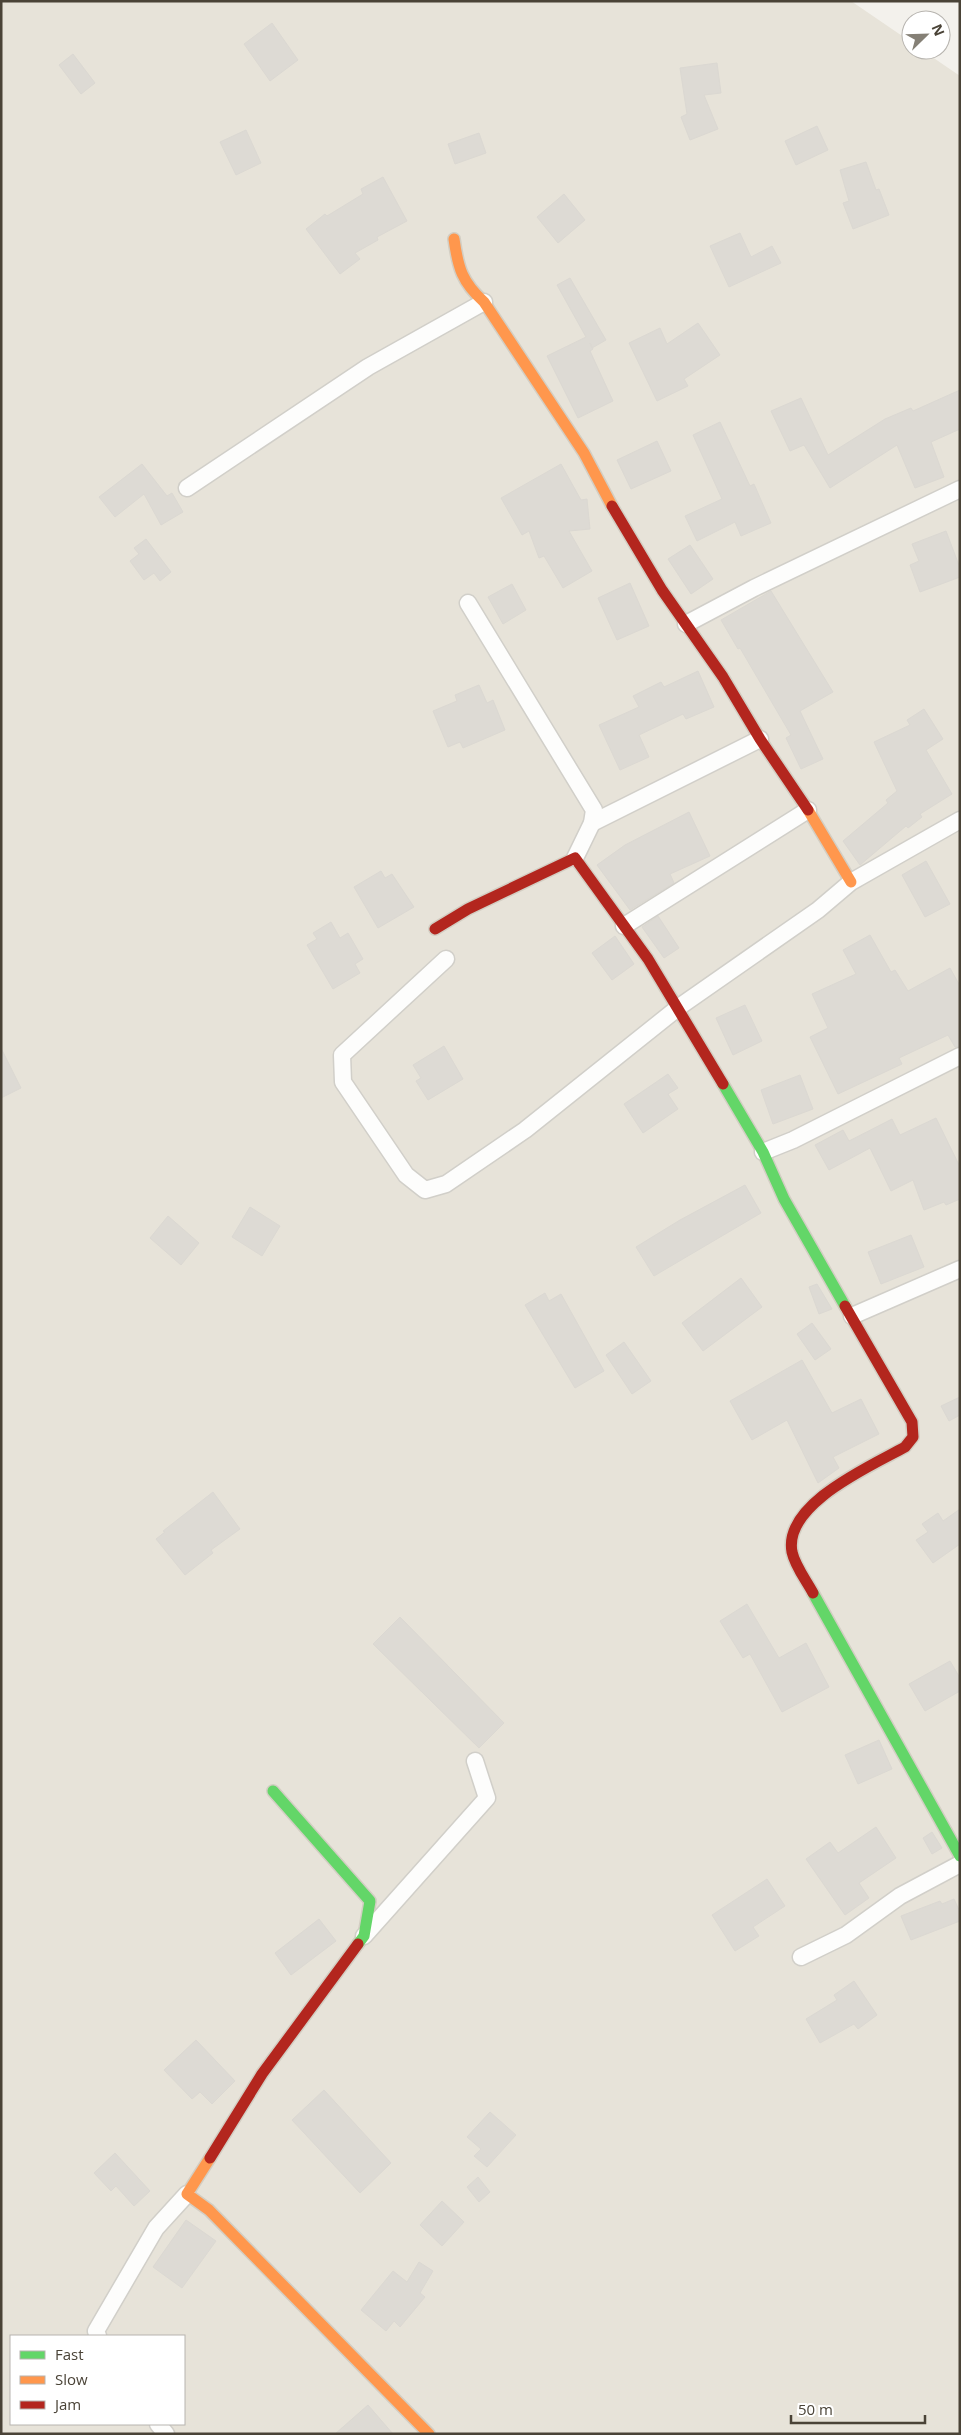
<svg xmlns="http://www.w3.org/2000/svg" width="961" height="2435" font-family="'Open Sans',sans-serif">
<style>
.residential{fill:#e7e3d9;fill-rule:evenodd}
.building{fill:#dddad4;stroke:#dbd8d2}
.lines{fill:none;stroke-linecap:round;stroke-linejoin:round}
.street-casing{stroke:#d1cfc9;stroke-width:19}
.fast-casing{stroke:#d3cec3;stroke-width:14}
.slow-casing{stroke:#d3cec3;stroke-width:14}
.jam-casing{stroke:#d3cec3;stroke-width:14}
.street{stroke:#fdfdfc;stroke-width:16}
.fast{stroke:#63d668;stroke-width:11}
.slow{stroke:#ff974d;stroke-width:11}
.jam{stroke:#b3261e;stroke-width:11}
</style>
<rect width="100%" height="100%" fill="#f3f1ec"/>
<path class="residential" d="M 1,1 L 851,1 L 911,42 L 911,50 L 922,50 L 960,76 L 960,2434 L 1,2434 ZM 11,2336 L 184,2336 L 184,2424 L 11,2424 Z"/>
<g class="building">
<path d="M 272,23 L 298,60 L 270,81 L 244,44 Z"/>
<path d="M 73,54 L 95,83 L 81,94 L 59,65 Z"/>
<path d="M 717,63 L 721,93 L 704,95 L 718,129 L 690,140 L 681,117 L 687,114 L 680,68 Z"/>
<path d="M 817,126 L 828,150 L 796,165 L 785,141 Z"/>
<path d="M 246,130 L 261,163 L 236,175 L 220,142 Z"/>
<path d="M 479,133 L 486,153 L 455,164 L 448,144 Z"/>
<path d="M 866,162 L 876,190 L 879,189 L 889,215 L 853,229 L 843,203 L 849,201 L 840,170 Z"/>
<path d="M 383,177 L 407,221 L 377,237 L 378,240 L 355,253 L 360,259 L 340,274 L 306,229 L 325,214 L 327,216 L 363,194 L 361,189 Z"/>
<path d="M 564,194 L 585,220 L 558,243 L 537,217 Z"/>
<path d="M 740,233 L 751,257 L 772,246 L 781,263 L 729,287 L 710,246 Z"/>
<path d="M 570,278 L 606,340 L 592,348 L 590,343 L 593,349 L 590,351 L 613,401 L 578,418 L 547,356 L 586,337 L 557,285 Z"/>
<path d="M 698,323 L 720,355 L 684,379 L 688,386 L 657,401 L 629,343 L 660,328 L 667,344 Z"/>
<path d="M 960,390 L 960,429 L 931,442 L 944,477 L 915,488 L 897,445 L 830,488 L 804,445 L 790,451 L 771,411 L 801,398 L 828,455 L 885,419 L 911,408 L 913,411 Z"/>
<path d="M 720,422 L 750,486 L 754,484 L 771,523 L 741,536 L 735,522 L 697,541 L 685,516 L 722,499 L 693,435 Z"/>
<path d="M 657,441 L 671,471 L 631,489 L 617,460 Z"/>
<path d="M 142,464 L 167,496 L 172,493 L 183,512 L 161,525 L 144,494 L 115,517 L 99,497 Z"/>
<path d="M 561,464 L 581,500 L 587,499 L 590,529 L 569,531 L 592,571 L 563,588 L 544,556 L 539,558 L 529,531 L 522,535 L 501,498 Z"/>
<path d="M 946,531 L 960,568 L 960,577 L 920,592 L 910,565 L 919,561 L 912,544 Z"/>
<path d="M 146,539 L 171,572 L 160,581 L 154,573 L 144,580 L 130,561 L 139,554 L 134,548 Z"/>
<path d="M 690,545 L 713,579 L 691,594 L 668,559 Z"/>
<path d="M 630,583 L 649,626 L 617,640 L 598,598 Z"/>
<path d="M 512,584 L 526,610 L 503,624 L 488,597 Z"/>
<path d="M 771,591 L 833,692 L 800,711 L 823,759 L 801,769 L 786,738 L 791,735 L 740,648 L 738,649 L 721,620 Z"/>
<path d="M 698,671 L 714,707 L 686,719 L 683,714 L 639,735 L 649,757 L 620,770 L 599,725 L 639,707 L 633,696 L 661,682 L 664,687 Z"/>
<path d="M 479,685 L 487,703 L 493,700 L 505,730 L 463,748 L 460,742 L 448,747 L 433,711 L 457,701 L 455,695 Z"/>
<path d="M 924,709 L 943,739 L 926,750 L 952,794 L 920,814 L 922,817 L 908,828 L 906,826 L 860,865 L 843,841 L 888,803 L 886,800 L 897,791 L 874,742 L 910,725 L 907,720 Z"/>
<path d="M 689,812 L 710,856 L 670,874 L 674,883 L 630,910 L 597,865 L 625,845 Z"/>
<path d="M 926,861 L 950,904 L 925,917 L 902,875 Z"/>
<path d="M 381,871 L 385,878 L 392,874 L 414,907 L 378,928 L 354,887 Z"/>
<path d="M 658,916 L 679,948 L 664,958 L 642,927 Z"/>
<path d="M 331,922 L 340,938 L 348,933 L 363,959 L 355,964 L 360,973 L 333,989 L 307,945 L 317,939 L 313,933 Z"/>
<path d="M 870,935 L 891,972 L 895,970 L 908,991 L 950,968 L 960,986 L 960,1046 L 955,1047 L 948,1035 L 899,1058 L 902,1064 L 838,1094 L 810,1037 L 828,1028 L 812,994 L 856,974 L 843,950 Z"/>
<path d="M 615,936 L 634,964 L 612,980 L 592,953 Z"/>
<path d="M 745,1005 L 762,1041 L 733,1055 L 716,1018 Z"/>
<path d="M 444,1046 L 463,1079 L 428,1100 L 416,1081 L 421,1078 L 413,1065 Z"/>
<path d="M 1,1048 L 21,1088 L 1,1098 Z"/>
<path d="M 668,1074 L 678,1088 L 668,1094 L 678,1109 L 643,1133 L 624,1104 Z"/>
<path d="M 800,1075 L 813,1109 L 773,1124 L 761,1090 Z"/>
<path d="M 936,1118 L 960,1167 L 960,1199 L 946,1205 L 944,1202 L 924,1210 L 913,1180 L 891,1191 L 870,1148 L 829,1170 L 815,1145 L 843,1130 L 849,1141 L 892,1119 L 900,1135 Z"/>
<path d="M 745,1185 L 761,1213 L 654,1276 L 636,1247 L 680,1220 Z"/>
<path d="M 250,1207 L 280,1226 L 262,1256 L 232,1237 Z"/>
<path d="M 168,1216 L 199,1243 L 181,1265 L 150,1238 Z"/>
<path d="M 911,1235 L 924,1267 L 881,1284 L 868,1252 Z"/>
<path d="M 741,1278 L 762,1307 L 703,1351 L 682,1323 Z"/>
<path d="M 817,1284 L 832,1309 L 819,1314 L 809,1287 Z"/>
<path d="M 545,1293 L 549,1301 L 561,1294 L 604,1371 L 575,1388 L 525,1305 Z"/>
<path d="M 812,1323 L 831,1349 L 815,1360 L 797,1334 Z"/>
<path d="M 624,1342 L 651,1381 L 632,1394 L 606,1355 Z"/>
<path d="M 802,1360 L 832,1413 L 861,1399 L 879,1434 L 833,1457 L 839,1468 L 818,1483 L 787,1420 L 752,1440 L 730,1401 Z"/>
<path d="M 960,1397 L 960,1415 L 949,1421 L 941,1406 Z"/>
<path d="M 213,1492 L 240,1529 L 211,1550 L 213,1553 L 185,1575 L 156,1539 L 165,1532 L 163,1531 Z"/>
<path d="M 960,1509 L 960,1544 L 933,1563 L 916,1540 L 928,1532 L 922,1524 L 938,1513 L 943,1521 Z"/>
<path d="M 747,1604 L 779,1658 L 806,1643 L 829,1687 L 782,1712 L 750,1654 L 743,1658 L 720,1621 Z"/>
<path d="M 400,1617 L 504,1723 L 479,1748 L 373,1644 Z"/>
<path d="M 950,1661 L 960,1678 L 960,1691 L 925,1711 L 909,1684 Z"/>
<path d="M 879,1740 L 892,1769 L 858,1784 L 845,1755 Z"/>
<path d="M 876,1827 L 896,1858 L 859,1883 L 869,1898 L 845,1915 L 806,1859 L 830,1842 L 838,1853 Z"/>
<path d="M 932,1832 L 942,1848 L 932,1854 L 923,1838 Z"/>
<path d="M 767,1879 L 785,1906 L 753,1927 L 759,1936 L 735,1951 L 712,1915 Z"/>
<path d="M 954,1899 L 960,1912 L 960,1921 L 911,1940 L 901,1916 L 940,1901 L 942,1904 Z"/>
<path d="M 319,1919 L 336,1941 L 291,1975 L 275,1953 Z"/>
<path d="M 854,1981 L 877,2015 L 858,2029 L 854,2024 L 820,2043 L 806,2019 L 837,2000 L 834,1995 Z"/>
<path d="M 196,2040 L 235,2081 L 212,2104 L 200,2092 L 192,2099 L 164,2070 Z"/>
<path d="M 324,2090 L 391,2163 L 360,2193 L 292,2120 Z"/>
<path d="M 490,2112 L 516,2135 L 487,2167 L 474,2156 L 481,2149 L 467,2137 Z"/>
<path d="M 115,2153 L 150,2191 L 134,2206 L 116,2186 L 111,2191 L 94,2173 Z"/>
<path d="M 478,2177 L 490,2192 L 479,2202 L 467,2187 Z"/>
<path d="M 442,2201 L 464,2222 L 442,2246 L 420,2225 Z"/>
<path d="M 186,2220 L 216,2241 L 182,2288 L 153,2267 Z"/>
<path d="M 419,2262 L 433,2271 L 420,2293 L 425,2297 L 400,2327 L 394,2321 L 386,2331 L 361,2310 L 393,2271 L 407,2282 Z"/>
<path d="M 368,2405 L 393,2434 L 335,2434 Z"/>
</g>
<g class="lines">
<g class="street-casing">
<g id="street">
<path d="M 187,488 L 368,367 L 484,302"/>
<path d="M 468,603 L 594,810 L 592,823 L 575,858"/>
<path d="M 686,624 L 754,588 L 960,489"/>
<path d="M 592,823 L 760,739"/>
<path d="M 624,926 L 808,810"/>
<path d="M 446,959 L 342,1055 L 343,1082 L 406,1175 L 425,1190 L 446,1184 L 525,1130 L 679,1007 L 818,910 L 851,882 L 960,820"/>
<path d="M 763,1152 L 793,1140 L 960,1056"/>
<path d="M 852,1316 L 960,1269"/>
<path d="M 364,1936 L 487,1798 L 475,1761"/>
<path d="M 801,1957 L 846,1935 L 900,1896 L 960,1864"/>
<path d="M 98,2336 L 96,2331 L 156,2228 L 187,2194"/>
<path d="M 158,2424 L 166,2434"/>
</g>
</g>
<g class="fast-casing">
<g id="fast">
<path d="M 723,1084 L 763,1152 L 784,1199 L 845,1306"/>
<path d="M 813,1593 L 960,1856"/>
<path d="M 273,1791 L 370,1901 L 364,1936 L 358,1944"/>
</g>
</g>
<g class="slow-casing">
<g id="slow">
<path d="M 454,239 C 458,268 462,282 484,302 L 584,453 L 612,506"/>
<path d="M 808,810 L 851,882"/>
<path d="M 210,2158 L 187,2194 L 209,2210 L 429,2434"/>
</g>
</g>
<g class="jam-casing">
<g id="jam">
<path d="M 612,506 L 662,590 L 723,677 L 760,739 L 808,810"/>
<path d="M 435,929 L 468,909 L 575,858 L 648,959 L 723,1084"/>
<path d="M 813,1593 C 806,1580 795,1566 792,1552 C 783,1504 871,1466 905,1447 L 913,1437 L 912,1422 L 845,1306"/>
<path d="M 210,2158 L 262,2074 L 358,1944"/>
</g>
</g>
<use href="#street" class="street"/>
<use href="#fast" class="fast"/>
<use href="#slow" class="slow"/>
<use href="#jam" class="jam"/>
</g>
<rect width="961" height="2435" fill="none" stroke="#4a4337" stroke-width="5"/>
<rect x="10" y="2335" width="175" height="90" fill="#ffffff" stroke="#b7b4af"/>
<rect x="20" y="2351" width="25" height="8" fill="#63d668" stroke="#b7b4af"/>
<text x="55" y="2360" font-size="15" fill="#4a4337">Fast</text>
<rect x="20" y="2376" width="25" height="8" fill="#ff974d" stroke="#b7b4af"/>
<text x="55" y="2385" font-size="15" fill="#4a4337">Slow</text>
<rect x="20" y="2401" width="25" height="8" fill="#b3261e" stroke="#b7b4af"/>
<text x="55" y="2410" font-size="15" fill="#4a4337">Jam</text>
<g transform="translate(926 35) rotate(67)"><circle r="24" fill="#ffffff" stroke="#b7b4af"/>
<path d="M0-4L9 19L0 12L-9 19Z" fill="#858076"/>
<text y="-8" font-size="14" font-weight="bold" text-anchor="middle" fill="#4a4337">N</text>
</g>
<path d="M791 2415v8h134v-8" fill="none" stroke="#4a4337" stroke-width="2.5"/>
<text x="798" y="2415" font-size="15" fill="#4a4337" stroke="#ffffff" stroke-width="4" paint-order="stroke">50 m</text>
</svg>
